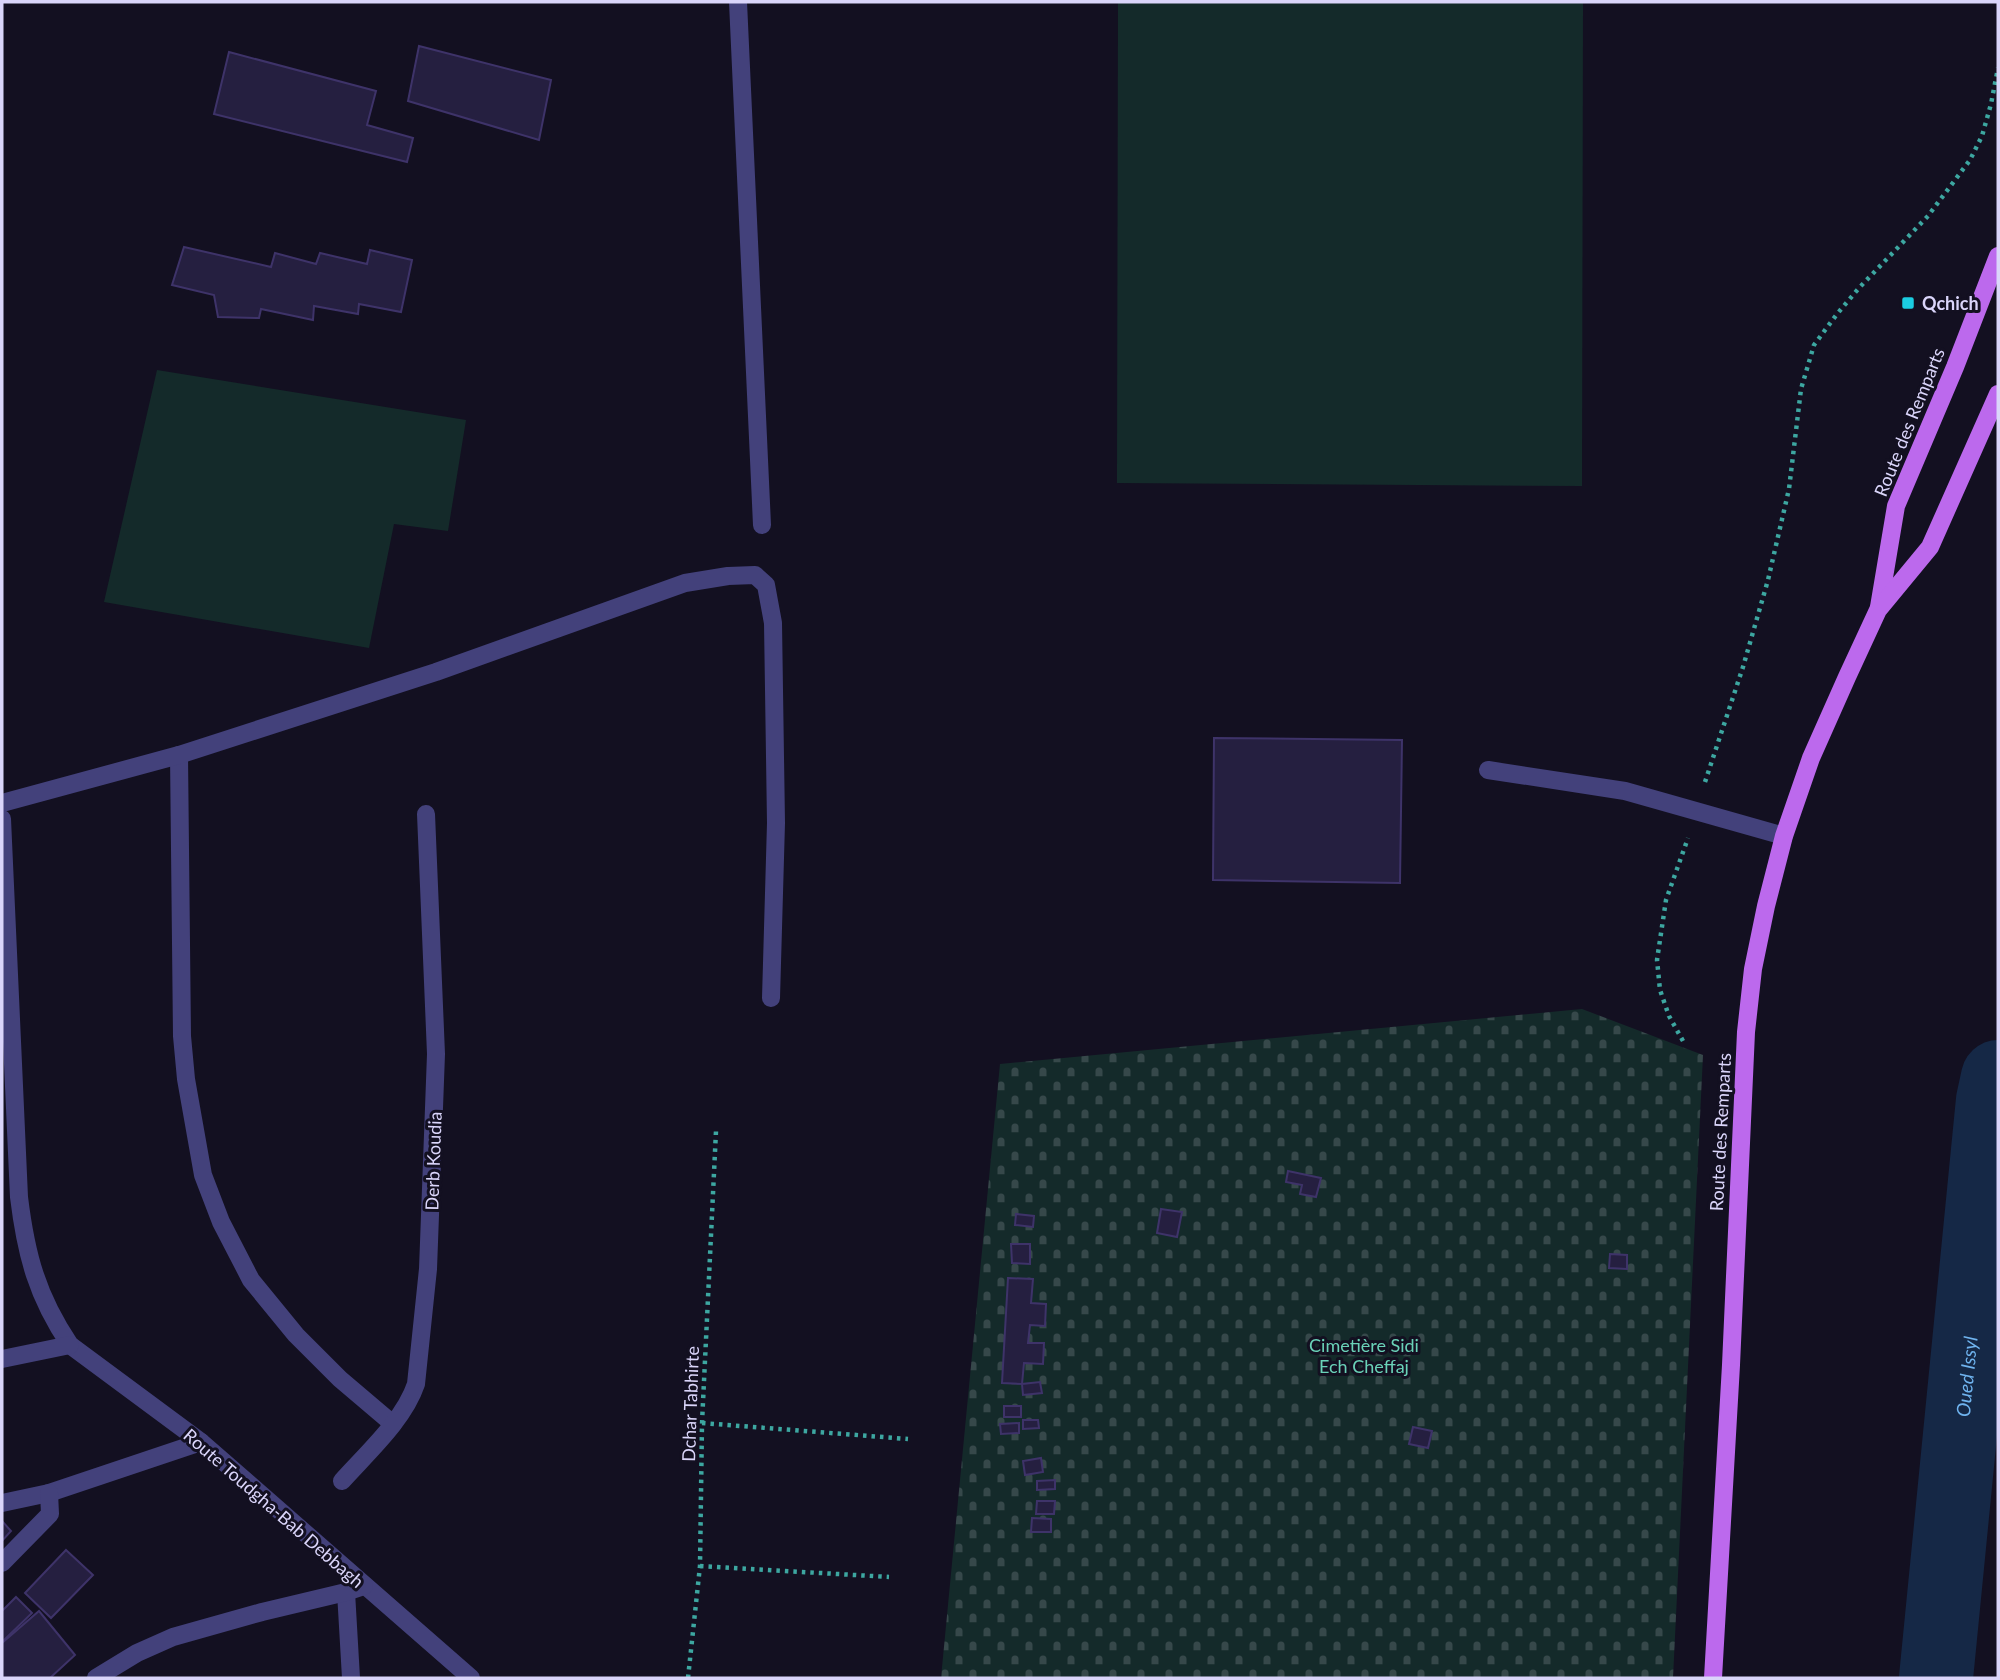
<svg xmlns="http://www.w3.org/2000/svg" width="2000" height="1680" font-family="Lato,sans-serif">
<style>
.cemetery{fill:url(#cemetery-stones)}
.park{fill:#142a2a}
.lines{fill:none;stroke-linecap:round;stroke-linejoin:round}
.river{stroke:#152846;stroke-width:74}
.building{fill:#251f40;stroke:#3e3369;stroke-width:2}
.path{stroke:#3da7a1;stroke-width:4.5;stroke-dasharray:3.5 5;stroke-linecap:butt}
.minor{stroke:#43417b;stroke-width:18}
.major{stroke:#bc69ed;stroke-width:18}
.poi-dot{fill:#1bcde1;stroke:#131021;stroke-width:2.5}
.labels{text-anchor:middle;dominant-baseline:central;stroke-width:6;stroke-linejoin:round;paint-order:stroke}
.poi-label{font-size:18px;font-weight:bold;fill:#dad5fa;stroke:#131021;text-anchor:start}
.street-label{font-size:18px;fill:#dad5fa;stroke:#131021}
.park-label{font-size:18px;fill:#6ad2b8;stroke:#131021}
.water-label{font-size:19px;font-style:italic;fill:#6fb3ee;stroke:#131021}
</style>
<defs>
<pattern id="cemetery-stones" width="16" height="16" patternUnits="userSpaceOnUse" patternTransform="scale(1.75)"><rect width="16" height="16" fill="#142a2a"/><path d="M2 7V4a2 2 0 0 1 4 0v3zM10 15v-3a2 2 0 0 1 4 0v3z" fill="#36484a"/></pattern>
</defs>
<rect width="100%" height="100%" fill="#131021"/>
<path class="cemetery" d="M 1582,1009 L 1703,1055 L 1673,1678 L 941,1678 L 1000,1064 Z"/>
<g class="park">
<path d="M 1118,2 L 1583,2 L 1582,486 L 1117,483 Z"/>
<path d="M 157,370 L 466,420 L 448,531 L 394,524 L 369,648 L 104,602 Z"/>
</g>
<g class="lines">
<path class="river" id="s1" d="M 1936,1678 L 1993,1100 L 1998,1077"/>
</g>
<g class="building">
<path d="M 419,46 L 551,80 L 539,140 L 408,101 Z"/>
<path d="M 229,52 L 376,91 L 367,125 L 413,138 L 407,162 L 214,114 Z"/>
<path d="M 184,247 L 271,267 L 275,253 L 316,264 L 320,253 L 367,264 L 370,250 L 412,260 L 401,312 L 359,304 L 358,314 L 314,306 L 313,320 L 261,309 L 259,318 L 218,317 L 214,295 L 172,285 Z"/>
<path d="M 1214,738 L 1402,740 L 1400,883 L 1213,880 Z"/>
<path d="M 1288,1171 L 1321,1178 L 1316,1197 L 1300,1194 L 1302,1185 L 1286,1182 Z"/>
<path d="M 1161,1209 L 1182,1212 L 1177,1237 L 1157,1233 Z"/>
<path d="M 1016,1214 L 1034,1216 L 1033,1227 L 1015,1225 Z"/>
<path d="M 1011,1244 L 1030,1244 L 1030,1264 L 1012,1263 Z"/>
<path d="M 1610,1254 L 1627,1255 L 1627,1269 L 1609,1268 Z"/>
<path d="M 1008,1278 L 1033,1279 L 1031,1303 L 1046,1304 L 1045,1326 L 1030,1325 L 1028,1343 L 1044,1343 L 1043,1364 L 1024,1363 L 1022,1384 L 1002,1383 Z"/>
<path d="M 1040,1382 L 1042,1393 L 1023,1395 L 1022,1384 Z"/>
<rect x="1004" y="1406" width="17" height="11"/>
<path d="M 1023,1420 L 1038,1420 L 1039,1428 L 1023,1429 Z"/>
<path d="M 1019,1423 L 1019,1433 L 1001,1434 L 1000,1424 Z"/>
<path d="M 1413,1427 L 1432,1431 L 1428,1448 L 1409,1444 Z"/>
<path d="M 1041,1458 L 1043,1472 L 1025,1475 L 1023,1461 Z"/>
<path d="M 1055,1480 L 1055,1489 L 1037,1490 L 1037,1481 Z"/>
<path d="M 1037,1501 L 1055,1501 L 1054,1514 L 1036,1514 Z"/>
<path d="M 1032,1518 L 1051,1519 L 1051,1532 L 1031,1532 Z"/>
<path d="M 2,1521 L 11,1531 L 2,1541 Z"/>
<path d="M 66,1550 L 93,1575 L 51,1618 L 25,1593 Z"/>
<path d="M 16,1597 L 32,1613 L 2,1642 L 2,1611 Z"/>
<path d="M 39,1611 L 75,1655 L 50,1678 L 2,1678 L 2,1643 Z"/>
</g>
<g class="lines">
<g class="path">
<path d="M 1705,782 L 1743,667 L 1768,580 L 1789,489 L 1801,389 L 1814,345 L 1837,314 L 1859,288 L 1928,216 L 1970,160 L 1982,136 L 1991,104 L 1998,68"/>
<path d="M 1683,1041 L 1669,1016 L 1660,990 L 1657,960 L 1666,900 L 1688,838"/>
<path d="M 702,1423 L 908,1439"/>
<path d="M 700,1566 L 889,1577"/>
<path d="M 688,1678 L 700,1566 L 702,1423 L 716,1131"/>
</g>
<g class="minor">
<path d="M 738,2 L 762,525"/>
<path d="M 179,755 L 182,1036 L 186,1079 L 203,1175 L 221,1222 L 251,1280 L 296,1335 L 340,1379 L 393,1424"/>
<path d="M 1488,770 L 1625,791 L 1784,836"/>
<path d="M 2,803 L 179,755 L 436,672 L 685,583 L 728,576 L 755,575 L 766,585 L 773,623 L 776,823 L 771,998"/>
<path d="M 2,819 L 19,1197 C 26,1255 37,1296 70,1345 L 201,1442 L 471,1678"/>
<path d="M 2,1359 L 70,1345"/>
<path d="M 342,1481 C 367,1453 404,1420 416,1384 L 428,1269 L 436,1054 L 426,814"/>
<path d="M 2,1503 L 49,1493 L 201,1442"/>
<path d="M 2,1563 L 50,1514 L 49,1493"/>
<path d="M 346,1592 L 351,1678"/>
<path d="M 96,1678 L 137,1653 L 173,1637 L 262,1612 L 346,1592 L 364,1586"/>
</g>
<g class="major">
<path d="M 1879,607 L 1896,506 L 1955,367 L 1998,256"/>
<path d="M 1713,1678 L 1731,1365 L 1746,1032 L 1753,969 L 1766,906 L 1784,836 L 1811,758 L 1847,677 L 1878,610 L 1930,547 L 1998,394"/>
</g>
</g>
<rect class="poi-dot" x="1901" y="296" width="14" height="14" rx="3.5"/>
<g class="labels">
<g class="poi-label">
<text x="1922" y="303">Qchich</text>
</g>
<g class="street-label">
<text transform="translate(1909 422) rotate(-68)">Route des Remparts</text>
<text transform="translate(1720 1132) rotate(-87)">Route des Remparts</text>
<text transform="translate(433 1161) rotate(-88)">Derb Koudia</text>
<text transform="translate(690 1404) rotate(-88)">Dchar Tabhirte</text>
<text transform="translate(274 1508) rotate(41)">Route Toudgha-Bab Debbagh</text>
</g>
<g class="park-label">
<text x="1364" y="1345">Cimetière Sidi<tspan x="1364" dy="21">Ech Cheffaj</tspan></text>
</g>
<g class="water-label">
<text stroke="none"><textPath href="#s1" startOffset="303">Oued Issyl</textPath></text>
</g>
</g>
<rect width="2000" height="1680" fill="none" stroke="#dad5fa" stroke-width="7"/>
</svg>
